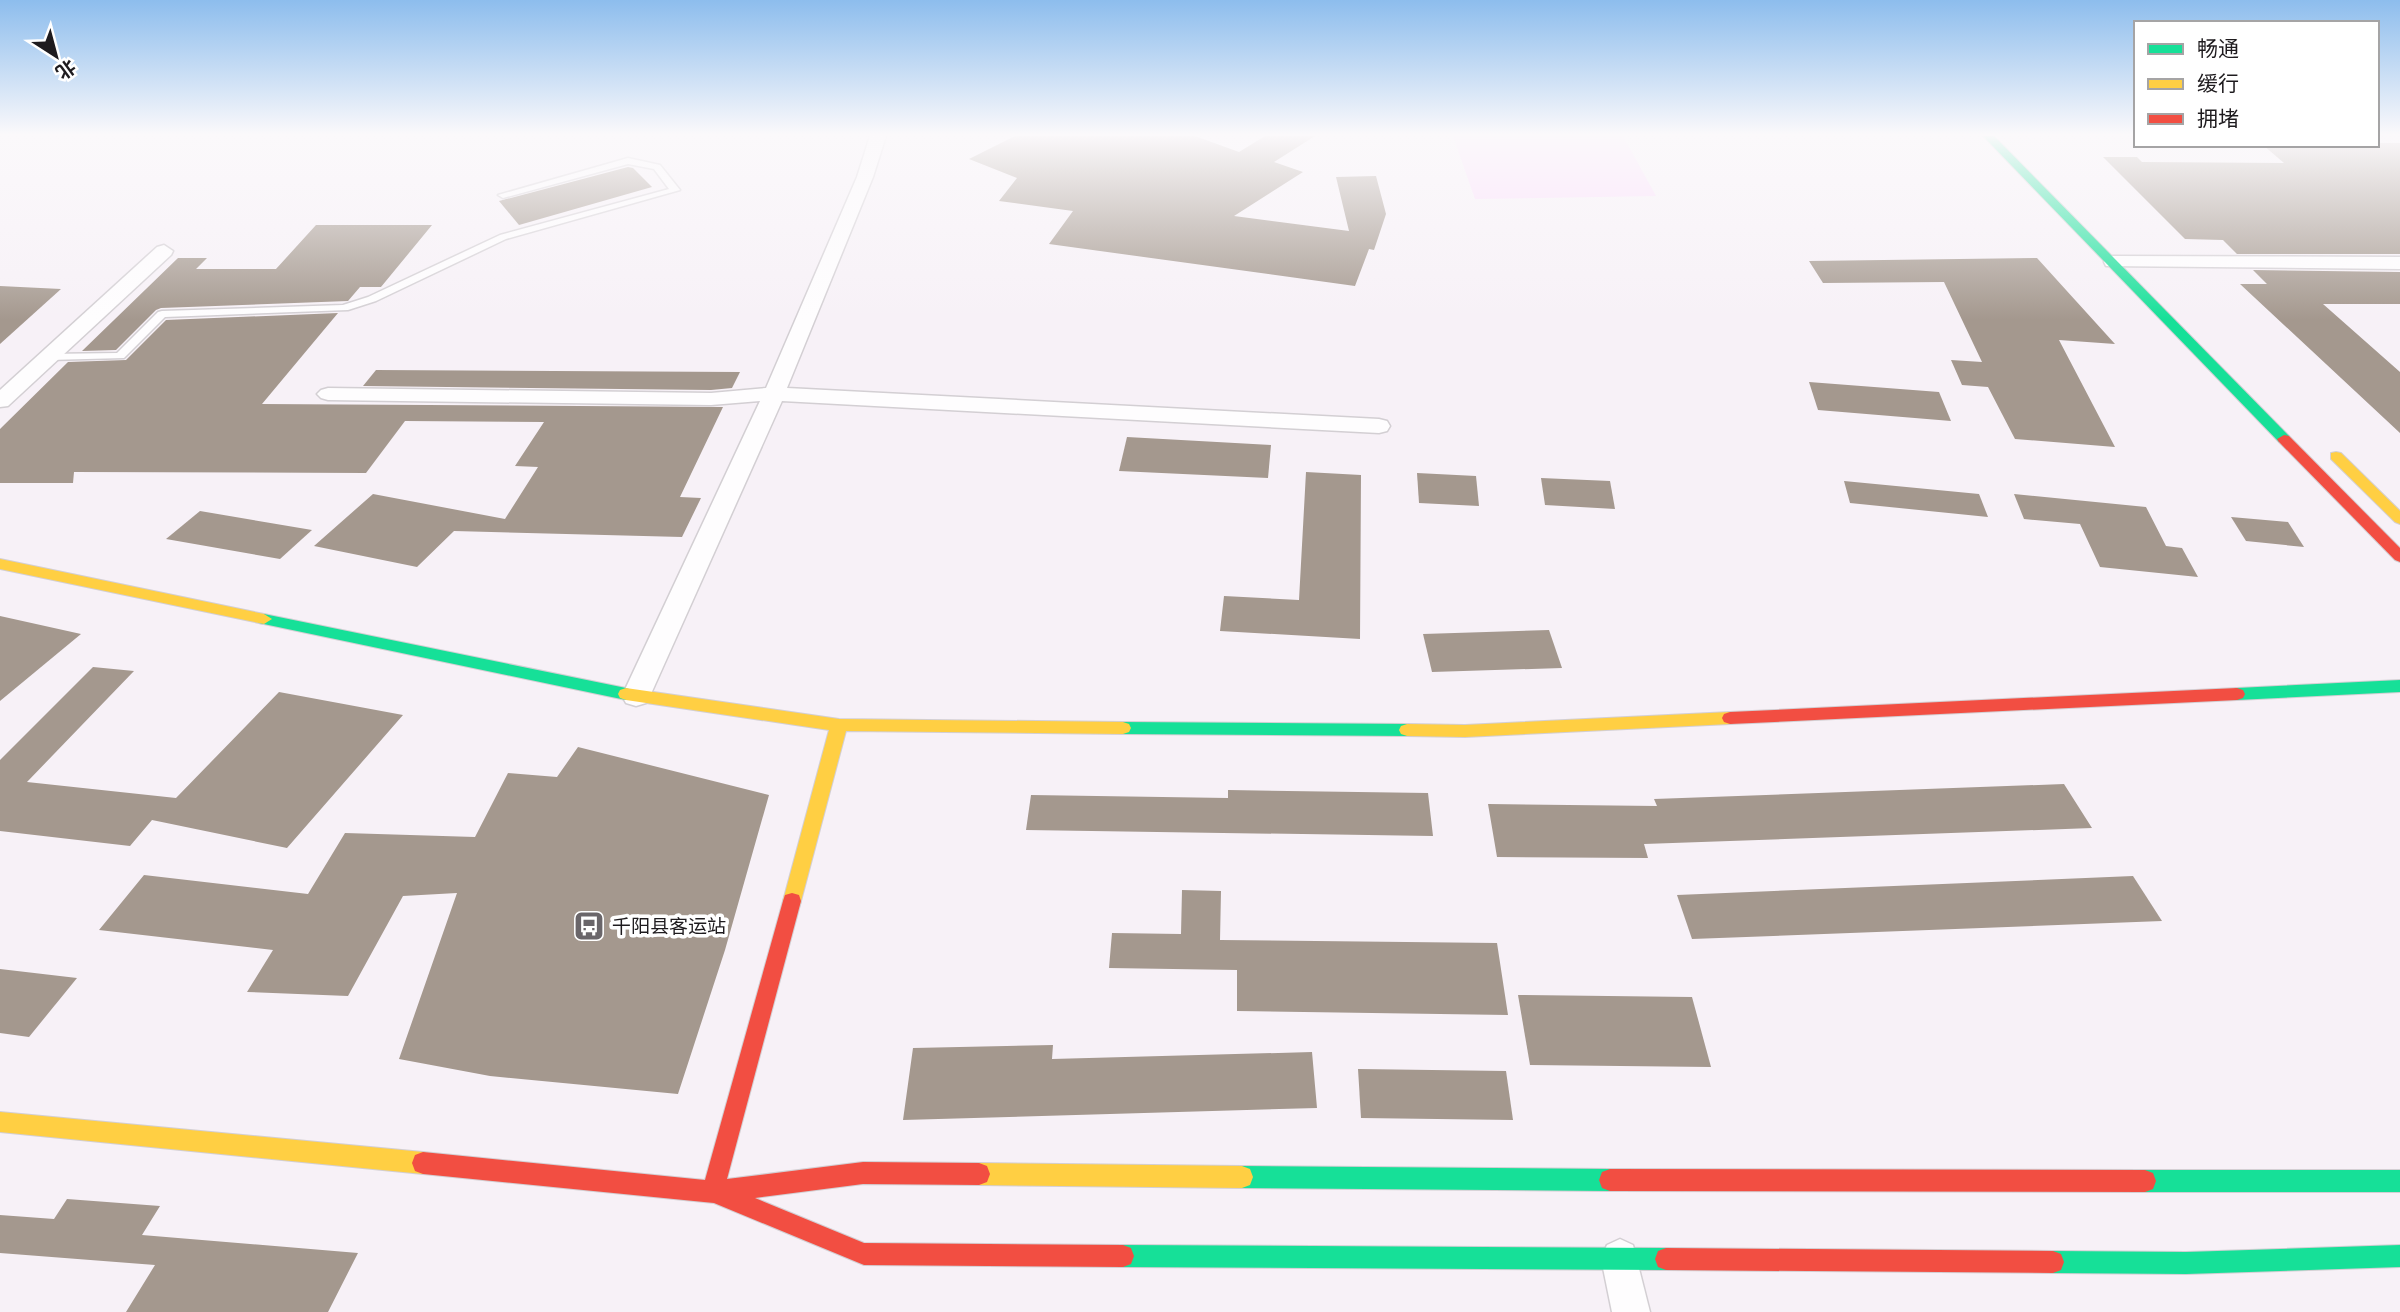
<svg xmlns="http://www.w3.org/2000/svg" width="2400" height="1312" font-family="Poppins,'Noto Sans SC',sans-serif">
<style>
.green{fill:#fbdafb}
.building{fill:#a4988e}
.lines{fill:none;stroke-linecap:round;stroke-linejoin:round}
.lane-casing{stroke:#d3cfd3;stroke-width:3}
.street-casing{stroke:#d3cfd3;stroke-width:3}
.fast-casing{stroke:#d3cfd3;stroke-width:2}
.slow-casing{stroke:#d3cfd3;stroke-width:2}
.jam-casing{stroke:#d3cfd3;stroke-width:2}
.lane{fill:#fefdfe;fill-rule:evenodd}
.street{fill:#fefdfe;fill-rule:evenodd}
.fast{fill:#16e098;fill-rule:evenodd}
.slow{fill:#ffcf43;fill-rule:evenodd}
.jam{fill:#f24e42;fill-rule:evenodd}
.labels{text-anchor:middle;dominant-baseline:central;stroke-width:7;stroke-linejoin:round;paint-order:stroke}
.poi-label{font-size:19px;fill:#1e1b1e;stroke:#fff;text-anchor:start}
</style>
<rect width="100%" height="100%" fill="#f7f1f7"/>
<path class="green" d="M 1453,136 L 1623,136 L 1656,196 L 1475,199 Z"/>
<g class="building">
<path d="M 1015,136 L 1195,136 L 1239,152 L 1265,136 L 1315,136 L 1274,162 L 1303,172 L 1234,216 L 1349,231 L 1336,177 L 1376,176 L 1386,214 L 1374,250 L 1369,249 L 1355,286 L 1049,244 L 1073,211 L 999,201 L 1017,178 L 969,159 Z"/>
<path d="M 2377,143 L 2400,143 L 2400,254 L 2237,254 L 2223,240 L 2185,239 L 2103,157 L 2137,157 L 2142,162 L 2284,163 L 2263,145 L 2377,145 Z"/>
<path d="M 628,167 L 633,168 L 652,187 L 519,225 L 499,201 Z"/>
<path d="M 316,225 L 432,225 L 381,287 L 360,287 L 348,301 L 161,308 L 156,310 L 116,350 L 82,351 L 178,258 L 207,258 L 196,269 L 276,269 Z"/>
<path d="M 2037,258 L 2115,344 L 2059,340 L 2115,447 L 2015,439 L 1988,387 L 1962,385 L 1951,360 L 1982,362 L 1944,282 L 1823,283 L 1809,261 Z"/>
<path d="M 2253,270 L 2400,272 L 2400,304 L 2323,304 L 2400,372 L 2400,433 L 2240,284 L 2267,284 Z"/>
<path d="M 0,286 L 61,289 L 0,344 Z"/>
<path d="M 338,313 L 262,404 L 723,407 L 680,497 L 701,498 L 682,537 L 454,531 L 417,567 L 314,546 L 373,494 L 505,519 L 538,467 L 515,466 L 544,422 L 405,421 L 366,473 L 74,472 L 73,483 L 0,483 L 0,429 L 68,362 L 126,360 L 166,320 Z"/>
<path d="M 376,370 L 740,372 L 732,388 L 711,390 L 363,386 Z"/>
<path d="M 1809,382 L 1939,392 L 1951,421 L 1818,410 Z"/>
<path d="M 1127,437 L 1271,445 L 1268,478 L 1119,471 Z"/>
<path d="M 1306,472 L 1361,475 L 1360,639 L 1220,631 L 1224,596 L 1299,600 Z"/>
<path d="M 1417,473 L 1476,476 L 1479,506 L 1419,503 Z"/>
<path d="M 1541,478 L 1610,481 L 1615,509 L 1545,505 Z"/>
<path d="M 1844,481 L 1979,494 L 1988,517 L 1850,503 Z"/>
<path d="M 2014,494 L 2146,507 L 2166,546 L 2182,548 L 2198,577 L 2100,567 L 2080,524 L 2024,519 Z"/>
<path d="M 200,511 L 312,530 L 280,559 L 166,539 Z"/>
<path d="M 2231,517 L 2288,522 L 2304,547 L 2246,541 Z"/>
<path d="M 0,616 L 81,634 L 0,701 Z"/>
<path d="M 1549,630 L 1562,668 L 1432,672 L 1423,634 Z"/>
<path d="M 93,667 L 134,671 L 27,782 L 176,798 L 279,692 L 403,715 L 287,848 L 152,820 L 130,846 L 0,831 L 0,760 Z"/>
<path d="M 578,747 L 769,795 L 725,950 L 678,1094 L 490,1076 L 399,1059 L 457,893 L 403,896 L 348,996 L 247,992 L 273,950 L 99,930 L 144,875 L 308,894 L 345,833 L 475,837 L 508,773 L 557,777 Z"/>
<path d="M 2064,784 L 2092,828 L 1644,844 L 1648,858 L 1497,857 L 1488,804 L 1657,806 L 1654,799 Z"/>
<path d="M 1228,790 L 1428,793 L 1433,836 L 1026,830 L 1031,795 L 1228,798 Z"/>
<path d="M 2133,876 L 2162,921 L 1692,939 L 1677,895 Z"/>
<path d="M 1182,890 L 1221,891 L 1220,940 L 1497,943 L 1508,1015 L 1237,1011 L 1237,970 L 1109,968 L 1112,933 L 1181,934 Z"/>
<path d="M 0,969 L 77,978 L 29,1037 L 0,1033 Z"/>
<path d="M 1518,995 L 1692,997 L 1711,1067 L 1530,1065 Z"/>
<path d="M 1053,1045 L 1052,1059 L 1312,1052 L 1317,1108 L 903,1120 L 913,1048 Z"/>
<path d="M 1358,1069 L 1506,1071 L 1513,1120 L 1361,1118 Z"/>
<path d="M 67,1199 L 160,1206 L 142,1235 L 358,1253 L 328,1312 L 126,1312 L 155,1265 L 0,1253 L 0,1215 L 54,1219 Z"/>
</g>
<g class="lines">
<g class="lane-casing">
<path id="lane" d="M 628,158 L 660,165 L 680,190 L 506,239 L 376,301 L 348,310 L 165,317 L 124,358 L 49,360 L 44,357 L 49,354 L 117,353 L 158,312 L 162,311 L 343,305 L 368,297 L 500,235 L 669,189 L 654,169 L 628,164 L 503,198 L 498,195 Z"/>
</g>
<g class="street-casing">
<g id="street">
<path d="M 870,136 L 886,136 L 873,177 L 787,388 L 1379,419 L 1387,421 L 1390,426 L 1387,431 L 1379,433 L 782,401 L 650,696 L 646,703 L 636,706 L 626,703 L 622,696 L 760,401 L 711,405 L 328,400 L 321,398 L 317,394 L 321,390 L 328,388 L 711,393 L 766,388 L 857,177 Z"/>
<path d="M 164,245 L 173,251 L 171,255 L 8,406 L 0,407 L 0,390 L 157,247 Z"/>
<path d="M 2113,256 L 2400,257 L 2400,269 L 2106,266 L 2104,262 L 2106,258 Z"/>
<path d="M 1620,1239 L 1633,1245 L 1650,1312 L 1612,1312 L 1601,1258 L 1607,1245 Z"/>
</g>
</g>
<g class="fast-casing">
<g id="fast">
<path d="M 1983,136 L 1994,136 L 2289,436 L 2289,442 L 2279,442 Z"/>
<path d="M 264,614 L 626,688 L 632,690 L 634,694 L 632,698 L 626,700 L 259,623 L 256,619 Z"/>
<path d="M 2400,680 L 2400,692 L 2237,700 L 2231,698 L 2229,694 L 2231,690 L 2237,688 Z"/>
<path d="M 1123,722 L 1407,724 L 1413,726 L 1415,730 L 1413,734 L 1407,736 L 1123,734 L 1117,732 L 1115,728 L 1117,724 Z"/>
<path d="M 1242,1166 L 1610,1169 L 1618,1172 L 1621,1180 L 1618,1188 L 1610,1191 L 1242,1188 L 1234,1185 L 1231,1177 L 1234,1169 Z"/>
<path d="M 2145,1170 L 2400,1170 L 2400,1192 L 2145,1192 L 2137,1189 L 2134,1181 L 2137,1173 Z"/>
<path d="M 1123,1245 L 1666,1248 L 1674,1251 L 1677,1259 L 1674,1267 L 1666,1270 L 1123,1267 L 1115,1264 L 1112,1256 L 1115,1248 Z"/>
<path d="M 2400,1245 L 2400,1267 L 2186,1274 L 2053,1273 L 2045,1270 L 2042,1262 L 2045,1254 L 2053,1251 L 2186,1252 Z"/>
</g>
</g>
<g class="slow-casing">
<g id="slow">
<path d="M 2336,452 L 2341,453 L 2400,511 L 2400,524 L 2395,522 L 2331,459 L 2331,453 Z"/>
<path d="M 0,559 L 264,614 L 272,619 L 264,624 L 0,569 Z"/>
<path d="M 626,688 L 839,719 L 1123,722 L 1129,724 L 1131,728 L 1129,732 L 1123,734 L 846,731 L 801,901 L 799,907 L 792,909 L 785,907 L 783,901 L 829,730 L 626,700 L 620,698 L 618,694 L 620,690 Z"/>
<path d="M 1730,712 L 1736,714 L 1738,718 L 1736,722 L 1730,724 L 1465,737 L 1407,736 L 1401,734 L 1399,730 L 1401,726 L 1407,724 L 1465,725 Z"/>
<path d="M 0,1112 L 423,1152 L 431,1155 L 434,1163 L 431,1171 L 423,1174 L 0,1132 Z"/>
<path d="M 979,1163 L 1242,1166 L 1250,1169 L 1253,1177 L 1250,1185 L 1242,1188 L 979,1185 L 971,1182 L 968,1174 L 971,1166 Z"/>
</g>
</g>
<g class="jam-casing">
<g id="jam">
<path d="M 2284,435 L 2289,436 L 2400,548 L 2400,562 L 2395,560 L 2279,442 L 2277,439 Z"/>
<path d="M 2237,688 L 2243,690 L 2245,694 L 2243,698 L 2237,700 L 1730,724 L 1724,722 L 1722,718 L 1724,714 L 1730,712 Z"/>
<path d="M 792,893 L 799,895 L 801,901 L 727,1179 L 863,1162 L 979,1163 L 987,1166 L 990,1174 L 987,1182 L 979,1185 L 863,1184 L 755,1198 L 864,1243 L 1123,1245 L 1131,1248 L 1134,1256 L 1131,1264 L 1123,1267 L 864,1265 L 714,1203 L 423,1174 L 415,1171 L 412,1163 L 415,1155 L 423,1152 L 705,1180 L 783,901 L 785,895 Z"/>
<path d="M 1610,1169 L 2145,1170 L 2153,1173 L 2156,1181 L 2153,1189 L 2145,1192 L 1610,1191 L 1602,1188 L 1599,1180 L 1602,1172 Z"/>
<path d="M 1666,1248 L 2053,1251 L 2061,1254 L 2064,1262 L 2061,1270 L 2053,1273 L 1666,1270 L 1658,1267 L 1655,1259 L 1658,1251 Z"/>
</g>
</g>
<use href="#lane" class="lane"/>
<use href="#street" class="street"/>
<use href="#fast" class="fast"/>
<use href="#slow" class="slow"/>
<use href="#jam" class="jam"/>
</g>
<linearGradient id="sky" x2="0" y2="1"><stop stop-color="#8dbded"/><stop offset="0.42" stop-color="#fbf9fb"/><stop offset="1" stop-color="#fbf9fb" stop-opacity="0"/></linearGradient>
<rect width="2400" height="320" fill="url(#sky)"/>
<defs>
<g id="bus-square" transform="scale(1.575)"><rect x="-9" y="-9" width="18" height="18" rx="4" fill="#6a666a" stroke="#fff"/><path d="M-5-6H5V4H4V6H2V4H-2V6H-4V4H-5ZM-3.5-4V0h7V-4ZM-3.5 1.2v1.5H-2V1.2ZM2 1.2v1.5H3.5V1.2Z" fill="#fff"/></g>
</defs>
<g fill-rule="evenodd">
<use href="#bus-square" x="589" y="926"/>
</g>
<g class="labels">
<g class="poi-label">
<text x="612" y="926">千阳县客运站</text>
</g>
</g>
<rect x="2134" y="21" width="245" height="126" fill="#ffffff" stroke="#a5a4a5" stroke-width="2"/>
<rect x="2148" y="44" width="35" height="10" fill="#16e098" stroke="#a5a4a5" stroke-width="2"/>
<text x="2197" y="56" font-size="21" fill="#1e1b1e">畅通</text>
<rect x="2148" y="79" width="35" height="10" fill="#ffcf43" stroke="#a5a4a5" stroke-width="2"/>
<text x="2197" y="91" font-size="21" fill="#1e1b1e">缓行</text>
<rect x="2148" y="114" width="35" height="10" fill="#f24e42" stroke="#a5a4a5" stroke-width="2"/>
<text x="2197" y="126" font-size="21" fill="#1e1b1e">拥堵</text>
<g transform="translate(56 56) rotate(144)" stroke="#ffffff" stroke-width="5" paint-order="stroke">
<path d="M0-5L12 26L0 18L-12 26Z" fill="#1e1b1e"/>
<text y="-10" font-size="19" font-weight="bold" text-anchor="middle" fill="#1e1b1e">北</text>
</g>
</svg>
